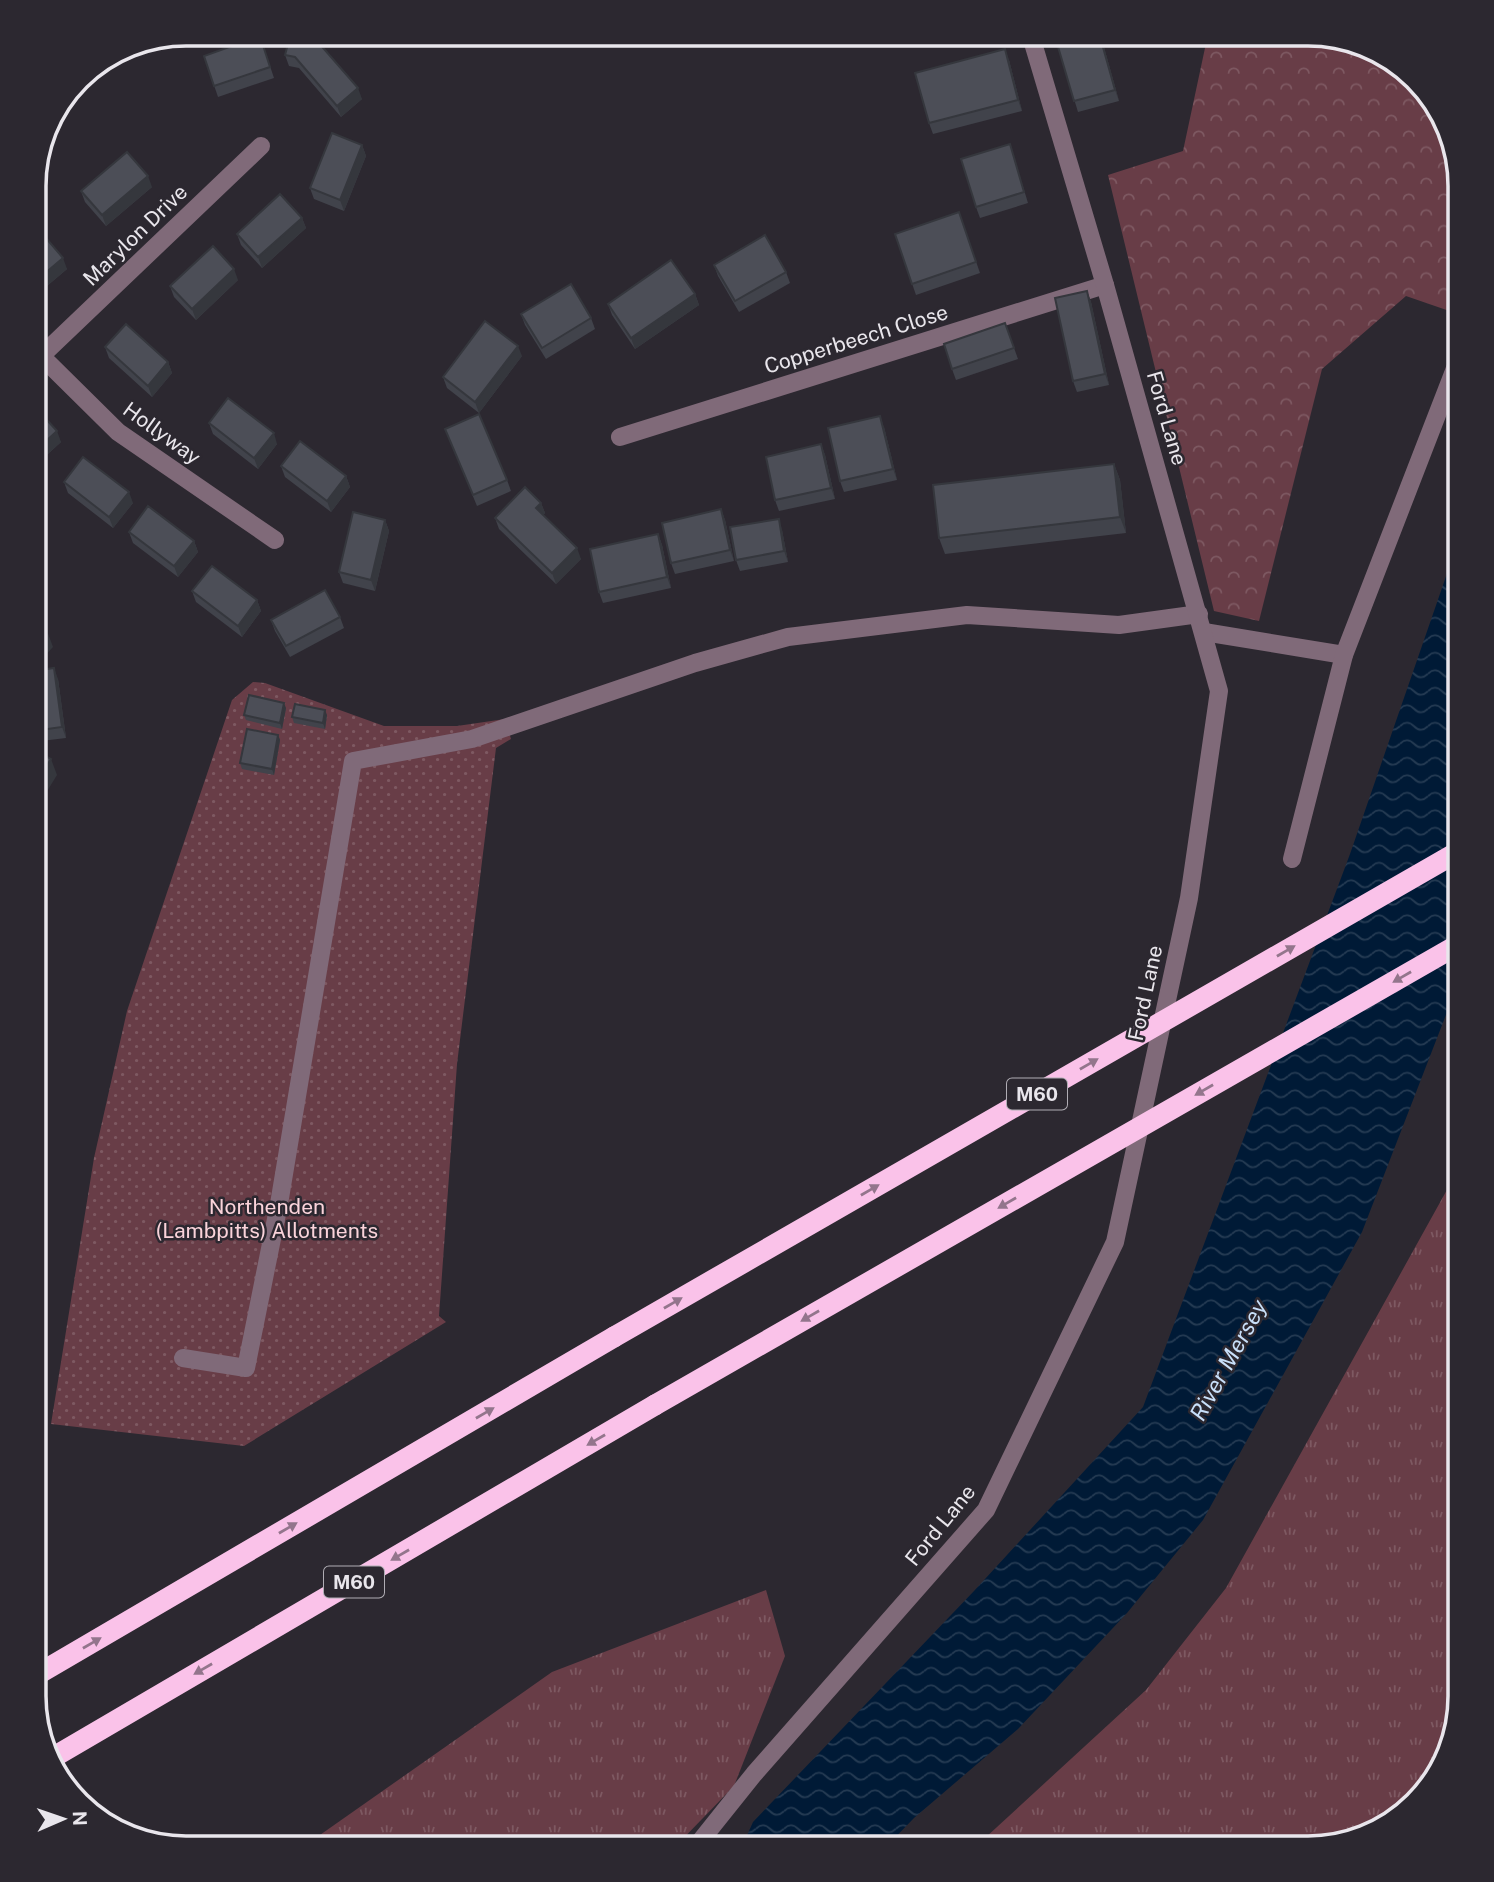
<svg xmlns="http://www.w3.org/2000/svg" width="1494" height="1882" font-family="'Public Sans',sans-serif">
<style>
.grass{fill:url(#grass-tufts)}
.forest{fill:url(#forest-crowns)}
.garden{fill:url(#garden-dots)}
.water{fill:url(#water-waves)}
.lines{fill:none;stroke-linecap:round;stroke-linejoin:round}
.minor{stroke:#806a79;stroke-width:18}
.highway{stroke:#fac2e9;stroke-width:21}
.highway-bridge{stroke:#fac2e9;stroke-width:21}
.wall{fill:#41434b}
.shaded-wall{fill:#35373d}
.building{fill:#4c4e57;stroke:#35373d;stroke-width:2}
.oneway{fill:#93758c}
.labels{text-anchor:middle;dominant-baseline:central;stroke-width:5;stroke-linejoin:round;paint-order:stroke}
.shield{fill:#2c2830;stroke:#b0adb4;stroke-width:2}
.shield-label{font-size:19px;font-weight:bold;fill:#e9e6ec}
.street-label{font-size:21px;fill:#e9e6ec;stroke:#2c2830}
.park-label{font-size:21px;fill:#fad3da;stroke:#2c2830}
.water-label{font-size:23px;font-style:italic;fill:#c8dff9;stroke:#2c2830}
.rim{fill:none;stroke:#e9e6ec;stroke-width:3.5}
</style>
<defs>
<pattern id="grass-tufts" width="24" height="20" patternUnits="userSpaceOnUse" patternTransform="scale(1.75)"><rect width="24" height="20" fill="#683d47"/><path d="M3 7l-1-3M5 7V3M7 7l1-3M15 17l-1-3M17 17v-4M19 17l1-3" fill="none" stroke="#7e5962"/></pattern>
<pattern id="forest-crowns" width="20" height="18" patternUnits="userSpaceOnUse" patternTransform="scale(1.75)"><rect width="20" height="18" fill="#683d47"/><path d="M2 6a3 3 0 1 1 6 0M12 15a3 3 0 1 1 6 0" fill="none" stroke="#7e5962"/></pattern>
<pattern id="garden-dots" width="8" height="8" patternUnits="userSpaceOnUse" patternTransform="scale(1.75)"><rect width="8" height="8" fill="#683d47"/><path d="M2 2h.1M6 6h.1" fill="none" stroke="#7e5962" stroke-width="1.8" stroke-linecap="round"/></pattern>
<pattern id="water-waves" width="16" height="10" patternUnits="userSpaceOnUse" patternTransform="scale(1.75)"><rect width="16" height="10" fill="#001a36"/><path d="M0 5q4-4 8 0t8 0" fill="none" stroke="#253b53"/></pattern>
</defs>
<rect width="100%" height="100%" fill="#2c2830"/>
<g class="grass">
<path d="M 1461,1172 L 1461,1697 L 1445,1764 L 1393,1823 L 1309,1849 L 973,1849 L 1146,1690 L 1226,1588 L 1448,1188 Z"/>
<path d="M 766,1590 L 785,1656 L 734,1786 L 673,1849 L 300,1849 L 552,1672 Z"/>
</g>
<path class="forest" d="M 1208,34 L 1318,34 L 1384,53 L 1435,101 L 1461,186 L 1461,315 L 1406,296 L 1322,369 L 1259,621 L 1214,611 L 1108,175 L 1183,151 Z"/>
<path class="garden" d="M 253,682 L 265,683 L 384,726 L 457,726 L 505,719 L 511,739 L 496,748 L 457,1064 L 439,1316 L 446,1322 L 244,1446 L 51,1424 L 94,1158 L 127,1011 L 232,700 Z"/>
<path class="water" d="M 1461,533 L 1461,976 L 1362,1232 L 1203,1520 L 1127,1613 L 1018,1729 L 914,1818 L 884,1849 L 741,1849 L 753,1822 L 974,1591 L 1143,1407 L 1350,854 Z"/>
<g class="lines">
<g class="minor">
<path d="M 34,349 L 118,432 L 275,540"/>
<path d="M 40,357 L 261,146"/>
<path d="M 620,437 L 1105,285"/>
<path d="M 1204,632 L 1344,655"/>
<path d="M 1292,859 L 1344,655 L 1461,353"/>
<path d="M 183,1358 L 246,1368 L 279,1204 L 353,761 L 472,739 L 695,663 L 788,637 L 967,615 L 1119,625 L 1199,614"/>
<path d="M 694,1849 L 754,1774 L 986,1510 L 1115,1242 L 1189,898 L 1219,691 L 1105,285 L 1030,33"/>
</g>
<g class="highway">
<path d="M 33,1677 L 614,1337"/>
<path d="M 52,1758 L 655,1405"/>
</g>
<g class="highway-bridge">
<path d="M 614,1337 L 1461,850"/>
<path d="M 655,1405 L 1461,943"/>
</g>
</g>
<g class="wall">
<path d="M 291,33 L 362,99 L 341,117 L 299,68 L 289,66 L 285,55 Z"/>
<path d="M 1054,33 L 1100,33 L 1119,101 L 1078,112 Z"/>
<path d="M 260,36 L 274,78 L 218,97 L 204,56 Z"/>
<path d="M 1009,60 L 1022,111 L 933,134 L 929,123 Z"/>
<path d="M 1010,144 L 1028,203 L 980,218 L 976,207 Z"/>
<path d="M 362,145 L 366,156 L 344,211 L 314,199 L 310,188 Z"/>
<path d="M 152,187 L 106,226 L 85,202 L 81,191 Z"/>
<path d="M 959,212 L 980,273 L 916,295 L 895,234 Z"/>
<path d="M 302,218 L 306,228 L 262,268 L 241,245 L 237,234 Z"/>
<path d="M 34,224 L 67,269 L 41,291 L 34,282 Z"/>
<path d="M 714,265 L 786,272 L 790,283 L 739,312 L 718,276 Z"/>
<path d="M 238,280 L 196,320 L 174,297 L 170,286 Z"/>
<path d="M 1087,291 L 1091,302 L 1109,385 L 1077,392 L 1073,381 Z"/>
<path d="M 695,294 L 699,305 L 635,349 L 612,315 L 608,304 Z"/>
<path d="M 521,314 L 591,318 L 595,329 L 546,359 L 525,325 Z"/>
<path d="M 1005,323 L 1018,359 L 956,380 L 952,369 Z"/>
<path d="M 105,347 L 168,362 L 172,373 L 152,397 L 109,358 Z"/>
<path d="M 522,356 L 479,413 L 447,388 L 443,377 Z"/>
<path d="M 34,406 L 61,442 L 38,463 L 34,458 Z"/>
<path d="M 209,423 L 277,444 L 258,469 L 213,434 Z"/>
<path d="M 884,427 L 897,480 L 844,492 L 840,481 Z"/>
<path d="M 445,429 L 507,480 L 511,491 L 477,506 Z"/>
<path d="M 821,444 L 825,455 L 835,499 L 779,511 L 775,500 Z"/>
<path d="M 1114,464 L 1120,480 L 1126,533 L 945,554 L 939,538 Z"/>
<path d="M 281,466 L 346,476 L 350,487 L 331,512 L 285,477 Z"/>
<path d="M 64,482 L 133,503 L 113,528 L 68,493 Z"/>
<path d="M 541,503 L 545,513 L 543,515 L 581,559 L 556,584 L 499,529 L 495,518 Z"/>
<path d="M 721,509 L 725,520 L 734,561 L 675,574 L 671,563 Z"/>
<path d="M 385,520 L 389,531 L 375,591 L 343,583 L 339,572 Z"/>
<path d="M 782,530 L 788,562 L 740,571 L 736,560 Z"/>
<path d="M 129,532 L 194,541 L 198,552 L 178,577 L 133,543 Z"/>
<path d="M 658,534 L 662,545 L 671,588 L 603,603 L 599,592 Z"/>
<path d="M 192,591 L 257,600 L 261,611 L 242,637 L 196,602 Z"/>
<path d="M 340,617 L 344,628 L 290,657 L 275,631 L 271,620 Z"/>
<path d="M 33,671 L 58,679 L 66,738 L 33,742 Z"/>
<path d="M 286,708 L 282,729 L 246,720 L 244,715 Z"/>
<path d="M 327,715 L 325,729 L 294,723 L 292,717 Z"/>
<path d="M 278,735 L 280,740 L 274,775 L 242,769 L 240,763 Z"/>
</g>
<g class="shaded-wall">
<path d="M 1099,33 L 1100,33 L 1119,101 L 1115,90 Z"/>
<path d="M 1005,49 L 1009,60 L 1022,111 L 1018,100 Z"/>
<path d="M 358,88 L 362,99 L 341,117 L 337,106 Z"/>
<path d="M 362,145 L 366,156 L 344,211 L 340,200 Z"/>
<path d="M 148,176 L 152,187 L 106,226 L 102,215 Z"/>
<path d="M 302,218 L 306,228 L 262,268 L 258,257 Z"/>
<path d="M 63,258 L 67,269 L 41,291 L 37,280 Z"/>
<path d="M 234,269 L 238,280 L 196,320 L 192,309 Z"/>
<path d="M 1087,291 L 1091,302 L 1109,385 L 1105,374 Z"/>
<path d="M 695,294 L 699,305 L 635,349 L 631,338 Z"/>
<path d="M 518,346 L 522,356 L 479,413 L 475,402 Z"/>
<path d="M 168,362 L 172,373 L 152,397 L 148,386 Z"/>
<path d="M 880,416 L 884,427 L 897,480 L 893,469 Z"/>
<path d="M 57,431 L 61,442 L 38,463 L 34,452 Z"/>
<path d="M 274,433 L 277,444 L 258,469 L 254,458 Z"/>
<path d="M 821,444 L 825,455 L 835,499 L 831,488 Z"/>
<path d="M 1114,464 L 1120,480 L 1126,533 L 1120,517 Z"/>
<path d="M 346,476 L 350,487 L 331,512 L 327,501 Z"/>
<path d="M 129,492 L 133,503 L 113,528 L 109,517 Z"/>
<path d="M 541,503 L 545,513 L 540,519 L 536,508 Z"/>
<path d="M 721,509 L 725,520 L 734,561 L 730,550 Z"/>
<path d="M 779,519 L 782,530 L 788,562 L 784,551 Z"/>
<path d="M 385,520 L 389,531 L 375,591 L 371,580 Z"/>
<path d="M 658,534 L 662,545 L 671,588 L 667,577 Z"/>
<path d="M 194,541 L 198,552 L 178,577 L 174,566 Z"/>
<path d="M 577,548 L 581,559 L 556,584 L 552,573 Z"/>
<path d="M 257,600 L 261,611 L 242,637 L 238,626 Z"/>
<path d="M 47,631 L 53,647 L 33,669 L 33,646 Z"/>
<path d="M 54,668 L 58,679 L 66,738 L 62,727 Z"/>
<path d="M 284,703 L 286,708 L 282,729 L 280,723 Z"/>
<path d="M 325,710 L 327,715 L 325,729 L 323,723 Z"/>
<path d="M 278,735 L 280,740 L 274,775 L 272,769 Z"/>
<path d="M 51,759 L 57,775 L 33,814 L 33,788 Z"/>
</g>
<g class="building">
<path d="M 291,33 L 311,34 L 358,88 L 337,106 L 295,57 L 285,55 Z"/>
<path d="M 1054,33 L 1099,33 L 1115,90 L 1074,101 Z"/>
<path d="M 260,36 L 270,67 L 214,86 L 204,56 Z"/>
<path d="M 1005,49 L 1018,100 L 929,123 L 915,73 Z"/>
<path d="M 332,133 L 362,145 L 340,200 L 310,188 Z"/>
<path d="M 1010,144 L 1024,192 L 976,207 L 961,159 Z"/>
<path d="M 127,152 L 148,176 L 102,215 L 81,191 Z"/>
<path d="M 280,194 L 302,218 L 258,257 L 237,234 Z"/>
<path d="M 959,212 L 976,262 L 912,284 L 895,234 Z"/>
<path d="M 34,224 L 63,258 L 37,280 L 34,276 Z"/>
<path d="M 765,235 L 786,272 L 735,301 L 714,265 Z"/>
<path d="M 213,246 L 234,269 L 192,309 L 170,286 Z"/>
<path d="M 671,260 L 695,294 L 631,338 L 608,304 Z"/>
<path d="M 571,284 L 591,318 L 542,348 L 521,314 Z"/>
<path d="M 1087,291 L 1105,374 L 1073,381 L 1055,298 Z"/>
<path d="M 485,321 L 518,346 L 475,402 L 443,377 Z"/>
<path d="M 1005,323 L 1014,348 L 952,369 L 944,344 Z"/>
<path d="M 126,324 L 168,362 L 148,386 L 105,347 Z"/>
<path d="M 228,398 L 274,433 L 254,458 L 209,423 Z"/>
<path d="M 34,406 L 57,431 L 34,452 Z"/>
<path d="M 479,414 L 507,480 L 473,495 L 445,429 Z"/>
<path d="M 880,416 L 893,469 L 840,481 L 828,428 Z"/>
<path d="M 300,441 L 346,476 L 327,501 L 281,466 Z"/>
<path d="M 821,444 L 831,488 L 775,500 L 766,457 Z"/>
<path d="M 83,457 L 129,492 L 109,517 L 64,482 Z"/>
<path d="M 1114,464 L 1120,517 L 939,538 L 933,485 Z"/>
<path d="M 525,487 L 541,503 L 536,508 L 577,548 L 552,573 L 495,518 Z"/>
<path d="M 148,506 L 194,541 L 174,566 L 129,532 Z"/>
<path d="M 721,509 L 730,550 L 671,563 L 662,523 Z"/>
<path d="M 353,512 L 385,520 L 371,580 L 339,572 Z"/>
<path d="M 779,519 L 784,551 L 736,560 L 730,527 Z"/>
<path d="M 658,534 L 667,577 L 599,592 L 590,549 Z"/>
<path d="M 212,566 L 257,600 L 238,626 L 192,591 Z"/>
<path d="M 325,590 L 340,617 L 286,646 L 271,620 Z"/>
<path d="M 34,619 L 47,631 L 33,646 Z"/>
<path d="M 54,668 L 62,727 L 33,731 L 33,671 Z"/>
<path d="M 249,695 L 284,703 L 280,723 L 244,715 Z"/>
<path d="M 295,704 L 325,710 L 323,723 L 292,717 Z"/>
<path d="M 247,729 L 278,735 L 272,769 L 240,763 Z"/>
<path d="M 33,749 L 51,759 L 33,788 Z"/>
</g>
<defs><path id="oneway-solid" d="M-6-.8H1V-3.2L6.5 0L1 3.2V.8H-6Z" transform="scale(1.75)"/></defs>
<g class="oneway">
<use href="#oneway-solid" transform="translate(1286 951) rotate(-30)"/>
<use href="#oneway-solid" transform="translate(1402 977) rotate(150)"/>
<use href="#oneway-solid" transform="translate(1089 1064) rotate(-30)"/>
<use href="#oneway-solid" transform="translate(1204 1090) rotate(150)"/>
<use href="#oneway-solid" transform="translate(870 1190) rotate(-30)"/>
<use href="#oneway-solid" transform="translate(1007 1203) rotate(150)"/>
<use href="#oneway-solid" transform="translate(673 1303) rotate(-30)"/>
<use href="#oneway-solid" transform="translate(810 1316) rotate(150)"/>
<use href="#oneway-solid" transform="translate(485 1413) rotate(-30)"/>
<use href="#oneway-solid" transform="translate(596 1440) rotate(150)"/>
<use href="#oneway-solid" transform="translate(288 1528) rotate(-30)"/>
<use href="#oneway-solid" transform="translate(400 1555) rotate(150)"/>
<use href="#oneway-solid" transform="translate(92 1643) rotate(-30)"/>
<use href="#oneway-solid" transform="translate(203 1669) rotate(150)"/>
</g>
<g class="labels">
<g class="shield">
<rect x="1007" y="1078.5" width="60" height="31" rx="5"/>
<rect x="324" y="1566.5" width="60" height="31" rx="5"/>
</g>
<g class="shield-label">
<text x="1037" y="1094">M60</text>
<text x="354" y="1582">M60</text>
</g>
<g class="street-label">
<text transform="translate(135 235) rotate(-44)">Marylon Drive</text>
<text transform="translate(856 339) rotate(-17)">Copperbeech Close</text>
<text transform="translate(1167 418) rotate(74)">Ford Lane</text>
<text transform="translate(162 433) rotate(36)">Hollyway</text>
<text transform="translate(1145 993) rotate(-78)">Ford Lane</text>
<text transform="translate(940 1525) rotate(-51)">Ford Lane</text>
</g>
<g class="park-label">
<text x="267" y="1206">Northenden<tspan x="267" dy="24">(Lambpitts) Allotments</tspan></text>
</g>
<g class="water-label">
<text transform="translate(1228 1360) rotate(-61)">River Mersey</text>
</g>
</g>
<path d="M0 0H1494V1882H0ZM186 46H1308A140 140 0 0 1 1448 186V1696A140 140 0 0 1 1308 1836H186A140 140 0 0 1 46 1696V186A140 140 0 0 1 186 46Z" fill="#2c2830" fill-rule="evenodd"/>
<path class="rim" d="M186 46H1308A140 140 0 0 1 1448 186V1696A140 140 0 0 1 1308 1836H186A140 140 0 0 1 46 1696V186A140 140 0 0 1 186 46Z"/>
<g transform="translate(63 1819) rotate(88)" stroke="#2c2830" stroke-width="5" paint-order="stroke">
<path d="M0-5L12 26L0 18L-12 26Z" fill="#e9e6ec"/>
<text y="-10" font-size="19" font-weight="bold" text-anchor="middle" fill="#e9e6ec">N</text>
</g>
</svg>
